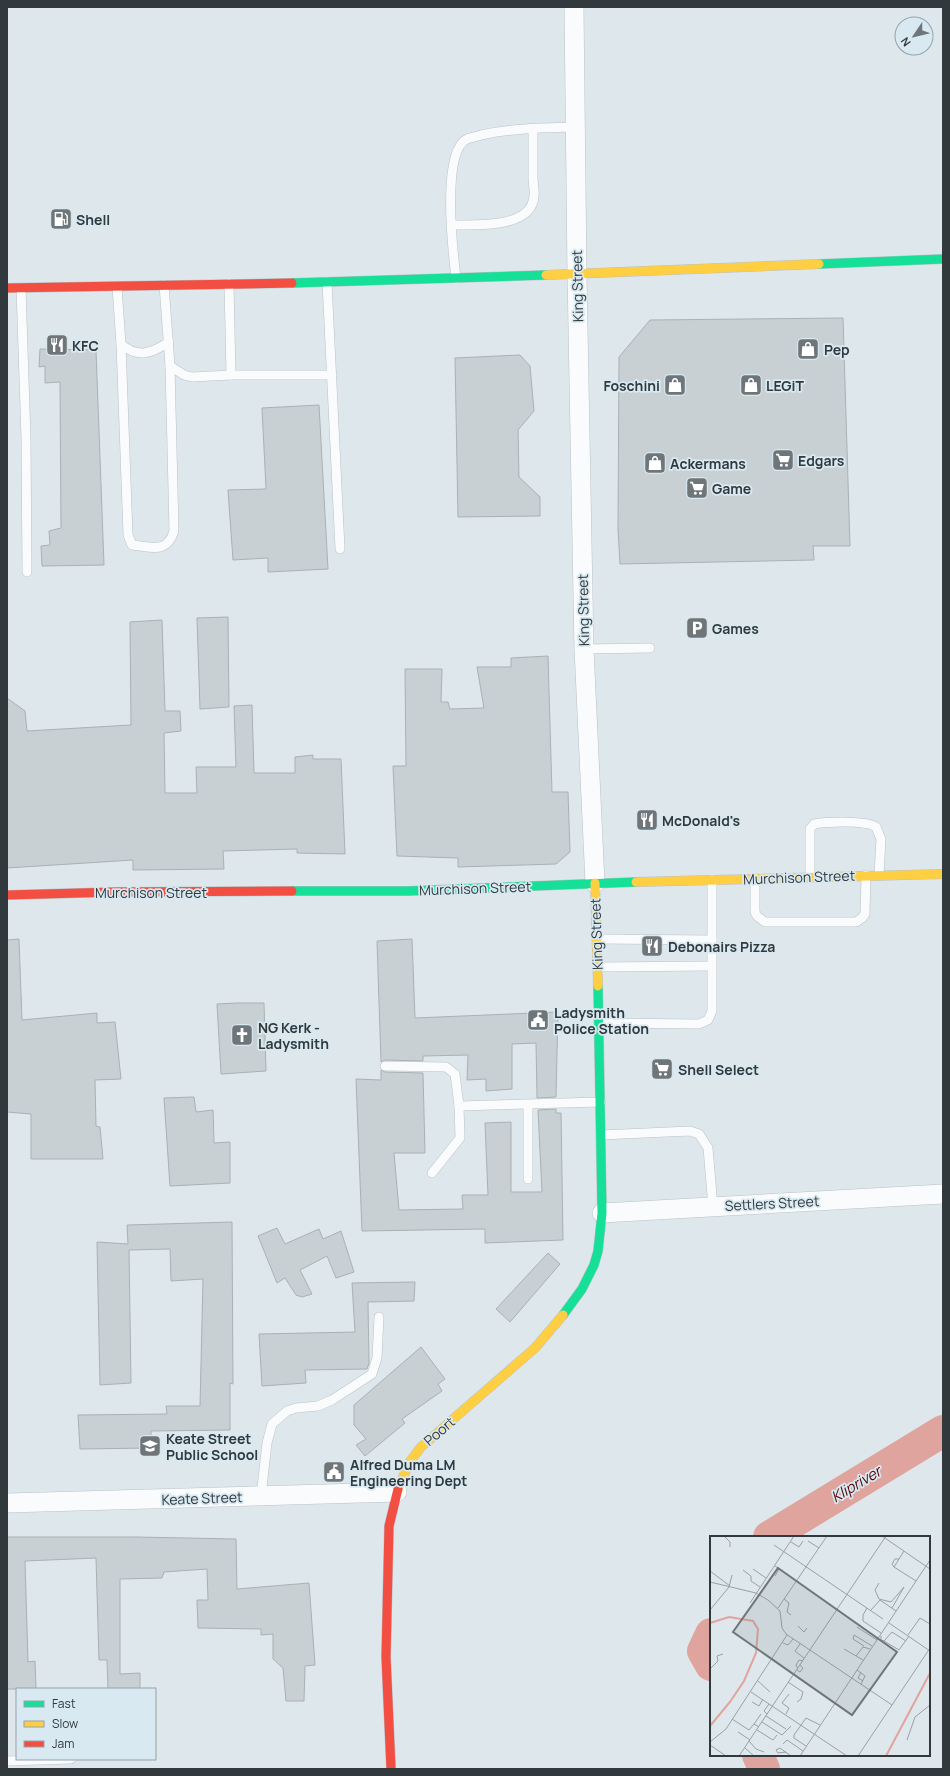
<svg xmlns="http://www.w3.org/2000/svg" width="950" height="1776" font-family="Manrope,sans-serif">
<style>
.lines{fill:none;stroke-linecap:round;stroke-linejoin:round}
.river{stroke:#dfa49d;stroke-width:32}
.building{fill:#c9d0d4;stroke:#aab1b5}
.lane-casing{stroke:#bbc2c6;stroke-width:10}
.street-casing{stroke:#bbc2c6;stroke-width:20}
.fast-casing{stroke:#bbc2c6;stroke-width:10}
.slow-casing{stroke:#bbc2c6;stroke-width:10}
.jam-casing{stroke:#bbc2c6;stroke-width:10}
.lane{stroke:#fafbfc;stroke-width:9}
.street{stroke:#fafbfc;stroke-width:19}
.fast{stroke:#16e098;stroke-width:9}
.slow{stroke:#ffcf43;stroke-width:9}
.jam{stroke:#f24e42;stroke-width:9}
.labels{text-anchor:middle;dominant-baseline:central;stroke-width:3.5;stroke-linejoin:round;paint-order:stroke}
.poi-label{font-size:14px;font-weight:bold;fill:#32393c;stroke:#d8e9f2;text-anchor:start}
.street-label{font-size:14px;fill:#32393c;stroke:#d8e9f2}
.water-label{font-size:15px;font-style:italic;fill:#550203;stroke:#d8e9f2}
.inset-river{fill:none;stroke:#dfa49d;stroke-width:2}
.inset-road{fill:none;stroke:#99a1a6;stroke-width:1}
.view{fill:#6e767a;fill-opacity:0.15;stroke:#6e767a;stroke-width:2}
.inset-edge{fill:none;stroke:#32393c;stroke-width:2}
</style>
<rect width="100%" height="100%" fill="#dee7ec"/>
<g class="lines">
<g class="river">
<path d="M 769,1537 L 943,1431"/>
<path d="M 711,1634 L 703,1651 L 711,1665"/>
<path d="M 758,1755 L 764,1769"/>
</g>
</g>
<g class="building">
<path d="M 843,318 L 850,546 L 813,546 L 814,560 L 620,564 L 618,529 L 619,357 L 650,320 Z"/>
<path d="M 40,349 L 96,350 L 104,565 L 42,566 L 41,546 L 50,545 L 49,531 L 61,528 L 60,382 L 45,383 L 45,366 L 39,367 Z"/>
<path d="M 520,355 L 530,366 L 534,411 L 518,430 L 519,477 L 540,497 L 540,516 L 458,517 L 455,358 Z"/>
<path d="M 319,405 L 328,569 L 268,572 L 268,558 L 233,560 L 228,490 L 266,489 L 262,408 Z"/>
<path d="M 228,617 L 229,707 L 200,709 L 197,618 Z"/>
<path d="M 162,620 L 165,711 L 180,711 L 181,731 L 164,733 L 165,793 L 197,793 L 196,767 L 236,767 L 234,706 L 252,705 L 254,773 L 295,773 L 295,757 L 313,755 L 313,759 L 341,759 L 345,854 L 297,853 L 297,849 L 223,851 L 224,869 L 133,870 L 133,860 L 7,868 L 7,698 L 25,711 L 27,731 L 131,725 L 130,622 Z"/>
<path d="M 548,656 L 552,792 L 568,792 L 570,852 L 556,864 L 458,867 L 458,858 L 397,856 L 393,766 L 406,766 L 405,669 L 442,669 L 441,702 L 448,702 L 450,709 L 484,708 L 477,667 L 511,667 L 511,658 Z"/>
<path d="M 19,939 L 22,1020 L 97,1013 L 97,1023 L 115,1022 L 121,1079 L 95,1080 L 96,1126 L 100,1127 L 103,1159 L 31,1159 L 31,1114 L 7,1112 L 7,940 Z"/>
<path d="M 412,939 L 415,1018 L 558,1012 L 556,1097 L 537,1098 L 536,1043 L 512,1044 L 512,1089 L 486,1091 L 486,1079 L 467,1080 L 468,1055 L 423,1056 L 423,1061 L 385,1060 L 381,1062 L 377,941 Z"/>
<path d="M 237,1003 L 264,1003 L 266,1071 L 221,1074 L 217,1004 Z"/>
<path d="M 381,1070 L 385,1072 L 423,1073 L 425,1153 L 394,1153 L 399,1210 L 463,1209 L 462,1195 L 488,1195 L 485,1123 L 511,1122 L 511,1192 L 542,1192 L 538,1110 L 556,1109 L 556,1113 L 561,1113 L 563,1240 L 485,1243 L 485,1229 L 362,1231 L 356,1079 L 381,1080 Z"/>
<path d="M 194,1097 L 196,1112 L 213,1110 L 214,1143 L 230,1142 L 230,1183 L 170,1186 L 164,1098 Z"/>
<path d="M 232,1222 L 233,1384 L 230,1383 L 230,1430 L 151,1431 L 151,1448 L 80,1449 L 78,1415 L 167,1414 L 166,1406 L 200,1406 L 203,1279 L 171,1281 L 170,1249 L 129,1250 L 131,1383 L 100,1385 L 97,1242 L 128,1244 L 127,1225 Z"/>
<path d="M 277,1228 L 285,1244 L 319,1229 L 323,1239 L 341,1231 L 354,1272 L 336,1278 L 327,1256 L 300,1270 L 312,1294 L 302,1297 L 296,1295 L 285,1278 L 277,1283 L 258,1236 Z"/>
<path d="M 548,1253 L 560,1264 L 510,1322 L 496,1309 Z"/>
<path d="M 415,1282 L 414,1301 L 368,1302 L 369,1363 L 367,1369 L 305,1370 L 306,1383 L 262,1386 L 259,1334 L 355,1332 L 352,1283 Z"/>
<path d="M 421,1347 L 445,1379 L 438,1384 L 442,1391 L 402,1419 L 405,1423 L 365,1456 L 356,1445 L 366,1439 L 354,1425 L 354,1405 Z"/>
<path d="M 7,1537 L 136,1537 L 236,1539 L 237,1589 L 309,1583 L 315,1665 L 305,1666 L 304,1701 L 286,1701 L 283,1668 L 273,1659 L 273,1634 L 261,1635 L 261,1629 L 198,1628 L 197,1600 L 208,1600 L 207,1569 L 164,1572 L 162,1578 L 120,1579 L 120,1674 L 140,1673 L 140,1689 L 108,1689 L 107,1660 L 99,1660 L 96,1558 L 25,1561 L 28,1662 L 35,1661 L 36,1689 L 7,1689 Z"/>
</g>
<g class="lines">
<g class="lane-casing">
<g id="lane">
<path d="M 452,225 C 474,225 532,229 534,196 C 535,191 533,184 533,178 C 533,162 533,145 533,129"/>
<path d="M 456,278 C 453,253 441,151 467,139 C 471,137 477,137 481,135 C 512,128 544,128 576,127"/>
<path d="M 327,282 L 340,549"/>
<path d="M 229,284 L 231,375"/>
<path d="M 164,285 L 170,366 L 184,375 L 192,377 L 231,375 L 332,375"/>
<path d="M 117,287 L 121,344 L 128,535 L 132,545 C 152,547 167,554 174,531 L 170,366"/>
<path d="M 21,288 L 26,439 L 27,572"/>
<path d="M 121,344 C 138,359 152,353 169,342"/>
<path d="M 584,649 L 650,648"/>
<path d="M 810,877 L 810,829 L 814,824 C 826,822 866,820 876,827 L 881,839 L 879,875"/>
<path d="M 755,878 L 755,912 L 757,916 L 765,922 L 856,922 L 862,918 L 865,914 L 866,875"/>
<path d="M 597,939 L 712,940"/>
<path d="M 597,967 L 711,966"/>
<path d="M 599,1023 L 699,1024 L 708,1020 L 712,1011 L 712,880"/>
<path d="M 385,1066 L 446,1067 L 455,1074 L 459,1106 L 460,1138 L 432,1173"/>
<path d="M 459,1106 L 601,1102"/>
<path d="M 601,1135 L 690,1131 L 699,1134 L 708,1148 L 713,1207"/>
<path d="M 528,1179 L 528,1105"/>
<path d="M 261,1496 L 267,1443 L 272,1424 L 287,1411 L 296,1408 L 318,1406 L 332,1400 L 372,1374 L 377,1358 L 379,1317"/>
<path d="M 7,1761 L 71,1759"/>
</g>
</g>
<g class="street-casing">
<g id="street">
<path d="M 574,7 L 577,274 L 584,649 L 595,883"/>
<path d="M 602,1213 L 943,1194"/>
<path d="M 7,1503 L 397,1492"/>
</g>
</g>
<g class="fast-casing">
<g id="fast">
<path d="M 819,264 L 943,259"/>
<path d="M 292,283 L 546,275"/>
<path d="M 292,891 L 408,891 L 636,882"/>
<path d="M 563,1315 L 582,1289 L 594,1265 L 598,1251 L 602,1213 L 598,986"/>
</g>
</g>
<g class="slow-casing">
<g id="slow">
<path d="M 546,275 L 819,264"/>
<path d="M 636,882 L 943,874"/>
<path d="M 595,883 L 598,986"/>
<path d="M 398,1489 L 409,1463 L 421,1447 L 535,1348 L 563,1315"/>
</g>
</g>
<g class="jam-casing">
<g id="jam">
<path d="M 7,288 L 292,283"/>
<path d="M 7,895 L 116,892 L 292,891"/>
<path d="M 391,1769 L 386,1657 L 389,1526 L 398,1489"/>
</g>
</g>
<use href="#lane" class="lane"/>
<use href="#street" class="street"/>
<use href="#fast" class="fast"/>
<use href="#slow" class="slow"/>
<use href="#jam" class="jam"/>
</g>
<defs>
<g id="fuel-square" transform="scale(1.15)"><rect x="-9" y="-9" width="18" height="18" rx="4" fill="#6e767a" stroke="#d8e9f2"/><path d="M-5.5-6h7V0h2V4h1.3V-2.5L3-4.5l.8-.8L6-3V5H2.5V1h-1V6h-7ZM-4.2-4.7v3.2H.2V-4.7Z" fill="#fff"/></g>
<g id="restaurant-square" transform="scale(1.15)"><rect x="-9" y="-9" width="18" height="18" rx="4" fill="#6e767a" stroke="#d8e9f2"/><path d="M-5-6h1v4h1v-4h1v4h1v-4h1v5L-1.5 .5V6h-2V.5L-5-1ZM5-6V6H3V1.5H1.5Q1.5-4 5-6Z" fill="#fff"/></g>
<g id="shop-square" transform="scale(1.15)"><rect x="-9" y="-9" width="18" height="18" rx="4" fill="#6e767a" stroke="#d8e9f2"/><path d="M-5-2.5h2.3a2.7 3.5 0 0 1 5.4 0H5L5.5 6h-11ZM-1.5-2.5h3a1.5 2.3 0 0 0-3 0Z" fill="#fff"/></g>
<g id="supermarket-square" transform="scale(1.15)"><rect x="-9" y="-9" width="18" height="18" rx="4" fill="#6e767a" stroke="#d8e9f2"/><path d="M-6-5.5h2.5l.6 2H6L4.5 2H-2.5L-4.4-4H-6ZM-1.5 3.2a1.3 1.3 0 1 0 .1 0ZM3 3.2a1.3 1.3 0 1 0 .1 0Z" fill="#fff"/></g>
<g id="parking-square" transform="scale(1.15)"><rect x="-9" y="-9" width="18" height="18" rx="4" fill="#6e767a" stroke="#d8e9f2"/><path d="M-3.5-5.5H1a3.5 3.5 0 0 1 0 7H-1V5.5H-3.5ZM-1-3.4V-.6H.8a1.4 1.4 0 0 0 0-2.8Z" fill="#fff"/></g>
<g id="civic-square" transform="scale(1.15)"><rect x="-9" y="-9" width="18" height="18" rx="4" fill="#6e767a" stroke="#d8e9f2"/><path d="M-.6-6.5H3V-4.5H.6V-3L4-1V1h2V6H-6V1h2V-1L-.6-3ZM-1.2 2.5V6h2.4V2.5Z" fill="#fff"/></g>
<g id="church-square" transform="scale(1.15)"><rect x="-9" y="-9" width="18" height="18" rx="4" fill="#6e767a" stroke="#d8e9f2"/><path d="M-1.2-6h2.4v3.5h3.3v2.4h-3.3V6h-2.4V-.1h-3.3v-2.4h3.3Z" fill="#fff"/></g>
<g id="school-square" transform="scale(1.15)"><rect x="-9" y="-9" width="18" height="18" rx="4" fill="#6e767a" stroke="#d8e9f2"/><path d="M0-5L7-2L0 1L-7-2ZM-4 1L0 2.5L4 1V4Q0 6-4 4Z" fill="#fff"/></g>
</defs>
<g fill-rule="evenodd">
<use href="#fuel-square" x="61" y="219"/>
<use href="#restaurant-square" x="57" y="345"/>
<use href="#shop-square" x="808" y="349"/>
<use href="#shop-square" x="675" y="385"/>
<use href="#shop-square" x="751" y="385"/>
<use href="#supermarket-square" x="783" y="460"/>
<use href="#shop-square" x="655" y="463"/>
<use href="#supermarket-square" x="697" y="488"/>
<use href="#parking-square" x="697" y="628"/>
<use href="#restaurant-square" x="647" y="820"/>
<use href="#restaurant-square" x="652" y="946"/>
<use href="#civic-square" x="538" y="1020"/>
<use href="#church-square" x="242" y="1035"/>
<use href="#supermarket-square" x="662" y="1069"/>
<use href="#school-square" x="150" y="1446"/>
<use href="#civic-square" x="334" y="1472"/>
</g>
<g class="labels">
<g class="poi-label">
<text x="76" y="219">Shell</text>
<text x="72" y="345">KFC</text>
<text x="824" y="349">Pep</text>
<text x="660" y="385" text-anchor="end">Foschini</text>
<text x="766" y="385">LEGiT</text>
<text x="798" y="460">Edgars</text>
<text x="670" y="463">Ackermans</text>
<text x="712" y="488">Game</text>
<text x="712" y="628">Games</text>
<text x="662" y="820">McDonald's</text>
<text x="668" y="946">Debonairs Pizza</text>
<text x="554" y="1012">Ladysmith<tspan x="554" dy="16">Police Station</tspan></text>
<text x="258" y="1027">NG Kerk -<tspan x="258" dy="16">Ladysmith</tspan></text>
<text x="678" y="1069">Shell Select</text>
<text x="166" y="1438">Keate Street<tspan x="166" dy="16">Public School</tspan></text>
<text x="350" y="1464">Alfred Duma LM<tspan x="350" dy="16">Engineering Dept</tspan></text>
</g>
<g class="street-label">
<text transform="translate(577 286) rotate(-91)">King Street</text>
<text transform="translate(583 610) rotate(-91)">King Street</text>
<text transform="translate(799 877) rotate(-2)">Murchison Street</text>
<text transform="translate(475 888) rotate(-2)">Murchison Street</text>
<text x="151" y="892">Murchison Street</text>
<text transform="translate(596 934) rotate(-92)">King Street</text>
<text transform="translate(772 1203) rotate(-3)">Settlers Street</text>
<text transform="translate(439 1431) rotate(-41)">Poort</text>
<text transform="translate(202 1498) rotate(-2)">Keate Street</text>
</g>
<g class="water-label">
<text transform="translate(856 1484) rotate(-31)">Klipriver</text>
</g>
</g>
<g transform="translate(710 1536)">
<rect width="220" height="220" fill="#dee7ec"/>
<path class="inset-river" d="M 0,87 L 19,81 L 43,85 L 48,93 L 46,117 L 34,145 L 20,166 L 0,190M 176,220 L 220,137"/>
<path class="inset-road" d="M 14,0 L 20,6 L 20,11M 172,0 L 220,33M 98,5 L 109,12M 81,6 L 89,11 L 93,5M 64,9 L 173,83M 194,15 L 184,31 L 206,45M 184,31 L 182,28 L 185,23 L 189,23M 43,33 L 56,42M 33,34 L 41,40 L 41,45 L 50,51M 0,35 L 20,50M 65,40 L 69,33 L 65,30M 0,46 L 46,57 L 58,64 L 70,75 L 72,92 L 76,98 L 182,169M 74,63 L 79,67 L 77,76 L 81,79M 169,63 L 181,66 L 194,51 L 182,72M 169,63 L 165,54 L 169,47M 40,67 L 84,0M 68,72 L 117,0M 157,72 L 153,79 L 153,85 L 171,97M 0,74 L 19,51 L 22,39M 161,74 L 170,64 L 186,75M 179,87 L 220,115M 88,90 L 94,96 L 97,92M 147,91 L 167,104M 198,99 L 210,82 L 220,88M 171,100 L 171,104 L 174,105 L 182,96 L 196,105M 174,105 L 189,114 L 199,100M 73,107 L 78,109 L 83,103M 90,108 L 85,115 L 94,122M 154,110 L 143,103 L 144,99 L 162,110M 134,113 L 153,124M 146,120 L 153,111 L 160,113M 0,133 L 8,125 L 7,120 L 13,118M 88,133 L 86,129 L 89,124 L 93,125M 87,134 L 90,136 L 93,132 L 90,129M 147,134 L 155,140 L 151,148M 151,136 L 148,142 L 153,145M 48,145 L 60,156M 78,146 L 93,156 L 91,163 L 87,166M 41,156 L 137,220M 42,166 L 49,170 L 53,163M 57,178 L 54,175 L 59,168M 76,178 L 79,172 L 72,167 L 79,158M 56,180 L 76,193M 22,183 L 39,194 L 44,188M 52,186 L 72,199 L 81,190M 49,191 L 44,188 L 51,178M 47,194 L 63,204 L 67,199M 28,196 L 40,204M 197,204 L 205,181 L 220,169M 39,205 L 46,213 L 54,216M 0,206 L 16,193 L 77,99M 73,208 L 77,204 L 93,215M 0,209 L 16,220M 96,210 L 84,202 L 84,199 L 96,182 L 110,189M 35,212 L 44,220M 76,216 L 68,217 L 66,214 L 70,212 L 81,220M 29,220 L 176,0M 90,220 L 220,24M 148,220 L 220,112"/>
<path class="view" d="M 68,32 L 187,116 L 142,179 L 23,96 Z"/>
<rect width="220" height="220" class="inset-edge"/>
</g>
<rect width="950" height="1776" fill="none" stroke="#32393c" stroke-width="16"/>
<rect x="16" y="1688" width="140" height="72" fill="#d8e9f2" stroke="#96a3a9"/>
<rect x="24" y="1701" width="20" height="6" fill="#16e098" stroke="#96a3a9"/>
<text x="52" y="1708" font-size="12" fill="#32393c">Fast</text>
<rect x="24" y="1721" width="20" height="6" fill="#ffcf43" stroke="#96a3a9"/>
<text x="52" y="1728" font-size="12" fill="#32393c">Slow</text>
<rect x="24" y="1741" width="20" height="6" fill="#f24e42" stroke="#96a3a9"/>
<text x="52" y="1748" font-size="12" fill="#32393c">Jam</text>
<g transform="translate(914 36) rotate(235)"><circle r="19" fill="#d8e9f2" stroke="#96a3a9"/>
<path d="M0-3L7 15L0 10L-7 15Z" fill="#6e767a"/>
<text y="-6" font-size="11" font-weight="bold" text-anchor="middle" fill="#32393c">N</text>
</g>
</svg>
